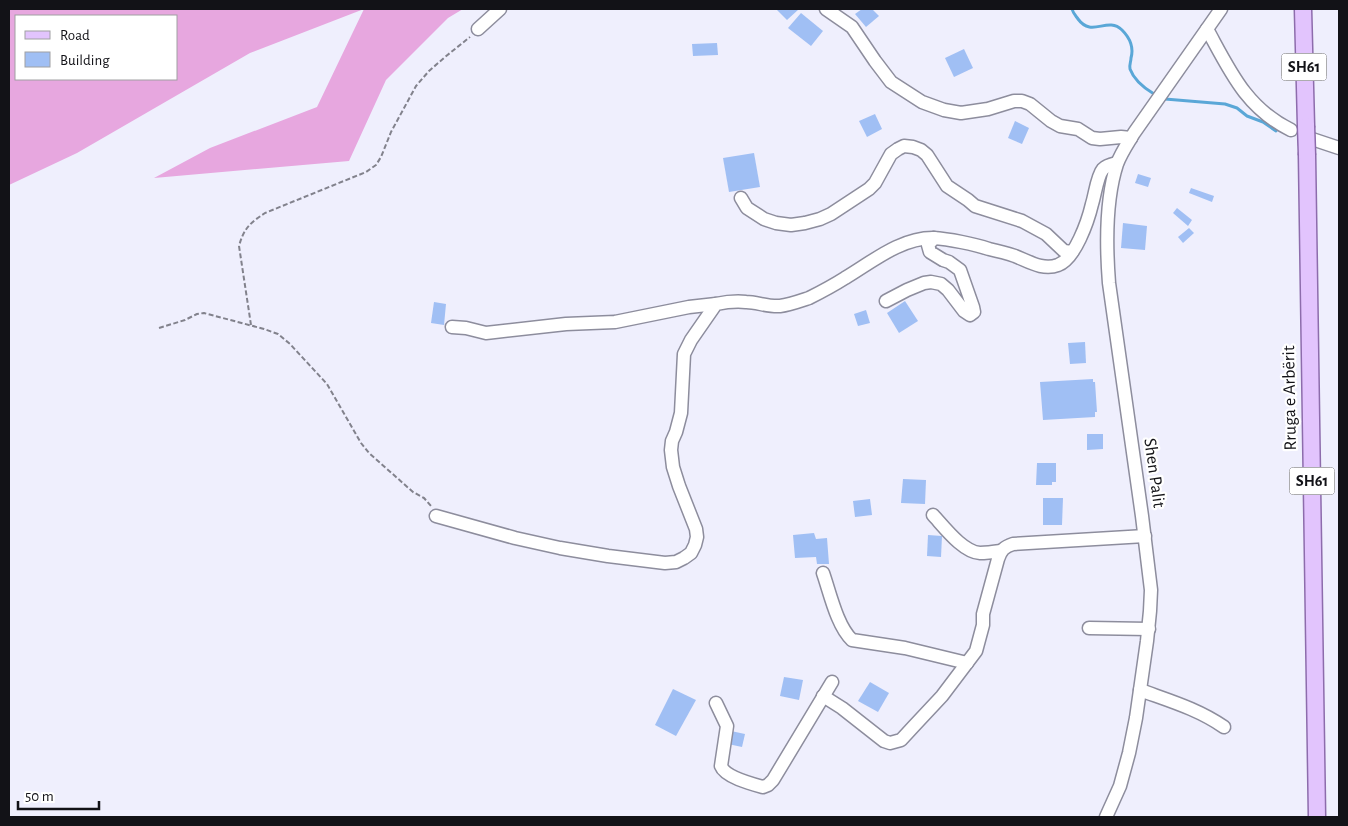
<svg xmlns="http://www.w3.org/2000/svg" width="1348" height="826" font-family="'Alegreya Sans',sans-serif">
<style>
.forest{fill:#e7a7df;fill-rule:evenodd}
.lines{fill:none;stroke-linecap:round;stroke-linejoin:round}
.stream{stroke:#5aa7d7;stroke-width:3}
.building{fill:#a0bff4}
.minor-casing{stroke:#8d8d9d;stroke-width:15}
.major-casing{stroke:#8d6cac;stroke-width:19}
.path{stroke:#82828c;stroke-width:2;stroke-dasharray:5 2.5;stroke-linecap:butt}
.minor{stroke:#fff;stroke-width:12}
.major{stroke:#e2c4fd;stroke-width:16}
.major-bridge-casing{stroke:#8d6cac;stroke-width:19;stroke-linecap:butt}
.major-bridge{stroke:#e2c4fd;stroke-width:16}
.labels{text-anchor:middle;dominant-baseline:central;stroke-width:4.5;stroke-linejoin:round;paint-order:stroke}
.shield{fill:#fff;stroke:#59595d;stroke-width:1}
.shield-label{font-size:16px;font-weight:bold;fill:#121217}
.street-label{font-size:18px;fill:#121217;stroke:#fff}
</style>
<rect width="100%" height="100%" fill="#efeffd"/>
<path class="forest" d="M 9,9 L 463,9 L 448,18 L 386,80 L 349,161 L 154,178 L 210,148 L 317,107 L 364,9 L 250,53 L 77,153 L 9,185 ZM 16,16 L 176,16 L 176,79 L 16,79 Z"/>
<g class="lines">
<g class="stream">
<path d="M 1072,9 C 1073,13 1075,15 1078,19 C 1092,38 1107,16 1122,30 C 1130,38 1134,47 1131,58 C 1131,62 1129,65 1130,69 C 1134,80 1144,88 1154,94"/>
<path d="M 1165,99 L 1225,104 L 1237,108 L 1247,116 L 1263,122 L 1276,131"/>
</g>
</g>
<g class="building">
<path d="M 776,9 L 799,9 L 787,20 Z"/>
<path d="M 862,9 L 872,9 L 879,16 L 866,27 L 855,14 Z"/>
<path d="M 801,13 L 823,31 L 811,46 L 788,28 Z"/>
<path d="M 717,43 L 718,55 L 693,56 L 692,44 Z"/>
<path d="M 964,49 L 973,68 L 954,77 L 945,58 Z"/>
<path d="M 875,114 L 882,129 L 867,137 L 859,121 Z"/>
<path d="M 1015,121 L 1029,128 L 1022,144 L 1008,138 Z"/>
<path d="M 754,153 L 760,187 L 729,192 L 723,158 Z"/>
<path d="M 1138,174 L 1151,178 L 1148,187 L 1135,183 Z"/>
<path d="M 1191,188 L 1214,196 L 1212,202 L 1189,193 Z"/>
<path d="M 1177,208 L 1192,220 L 1188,226 L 1173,213 Z"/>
<path d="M 1123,223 L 1147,226 L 1145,250 L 1121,248 Z"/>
<path d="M 1189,228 L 1194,233 L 1183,243 L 1178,237 Z"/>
<path d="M 905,301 L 918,321 L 899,333 L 887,313 Z"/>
<path d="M 434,302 L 446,304 L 444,325 L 431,323 Z"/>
<path d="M 866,310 L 870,323 L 858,326 L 854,314 Z"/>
<path d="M 1085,342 L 1086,363 L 1070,364 L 1068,343 Z"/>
<path d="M 1093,379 L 1093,382 L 1095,382 L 1097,412 L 1095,412 L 1095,417 L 1043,420 L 1040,382 Z"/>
<path d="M 1087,434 L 1103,434 L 1103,449 L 1087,450 Z"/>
<path d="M 1037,463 L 1056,463 L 1056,482 L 1052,482 L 1052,485 L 1036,485 Z"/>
<path d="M 903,479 L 926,480 L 925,504 L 901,503 Z"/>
<path d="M 1043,498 L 1063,498 L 1062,525 L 1043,525 Z"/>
<path d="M 870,499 L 872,515 L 855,517 L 853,501 Z"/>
<path d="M 814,533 L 816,539 L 827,538 L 829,564 L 817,564 L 816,557 L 795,558 L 793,535 Z"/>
<path d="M 928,535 L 942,536 L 941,557 L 927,556 Z"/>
<path d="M 784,677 L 803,680 L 799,700 L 780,696 Z"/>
<path d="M 870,682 L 889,693 L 878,712 L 858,701 Z"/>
<path d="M 673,689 L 696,700 L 676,736 L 655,725 Z"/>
<path d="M 731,731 L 745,734 L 742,747 L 728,744 Z"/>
</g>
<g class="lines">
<g class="minor-casing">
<g id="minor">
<path d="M 826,9 L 852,27 L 875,61 L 891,82 L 922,102 L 944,110 L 961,113 L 988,109 L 1014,101 L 1022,101 L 1030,104 L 1051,121 L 1060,126 L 1078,129 L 1092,138 L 1100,139 L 1121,137 L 1131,138"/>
<path d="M 478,29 L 500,9"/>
<path d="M 1207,29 C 1230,71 1246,108 1291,130"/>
<path d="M 1312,139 L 1339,148"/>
<path d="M 741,198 L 747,208 L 764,219 L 776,223 L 791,225 L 805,223 L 820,219 L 831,214 L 869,189 L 875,183 L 891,154 L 898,149 L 904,146 L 913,147 L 921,150 L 927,155 L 947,186 L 968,200 L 975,206 L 1022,221 L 1046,234 L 1064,251 L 1072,252"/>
<path d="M 886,301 L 907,290 L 924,283 L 931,282 L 941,284 L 948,290 L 964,311 L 970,315 L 974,312 L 973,307 L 960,270 L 949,262 L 943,260 L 930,252 L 928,245 L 934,238"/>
<path d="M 452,327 L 466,328 L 486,333 L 566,324 L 615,322 L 689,307 L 716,304"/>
<path d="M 933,515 C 945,528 963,552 980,553 C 987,553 994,552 1001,551"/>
<path d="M 436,516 L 515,538 L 560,548 L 608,556 L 665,563 L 676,562 L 684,558 L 691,553 L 695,545 L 697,537 L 696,529 L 679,486 L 673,467 L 671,450 L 672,441 L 676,432 L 681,413 L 684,354 L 691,340 L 716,304 C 726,302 736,301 746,302 C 757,302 768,307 780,306 C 789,305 800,301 809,298 C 821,292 834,285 845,278 C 872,262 900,238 933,238 C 949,239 974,244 989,249 C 998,251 1006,253 1015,256 C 1028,261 1043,271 1058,265 C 1075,259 1088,221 1092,204 C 1095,195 1097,176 1103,169 C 1107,165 1113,164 1117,163"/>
<path d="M 823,573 C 830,593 837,626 852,640 L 905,648 L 967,663"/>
<path d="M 1089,628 L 1149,629"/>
<path d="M 1140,690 C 1170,701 1198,709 1224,727"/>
<path d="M 823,696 L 842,708 L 884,741 L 890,743 L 901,740 L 913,727 L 942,696 L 976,651 L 983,625 L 983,614 L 998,559 C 1001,550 1004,547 1013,544 L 1145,536"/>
<path d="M 716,703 L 727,726 L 721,766 C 725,777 752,784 763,787 L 768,785 L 773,780 L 832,682"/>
<path d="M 1106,817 L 1120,786 L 1129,753 L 1136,718 L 1147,641 L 1150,611 L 1151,590 L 1142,516 L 1109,283 C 1106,245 1105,201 1117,164 C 1121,153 1128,143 1134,133 L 1221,9"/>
</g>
</g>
<g class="major-casing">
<g id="major">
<path d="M 1303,9 L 1306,126"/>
<path d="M 1307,155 L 1317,817"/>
</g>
</g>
<g class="path">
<path d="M 251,325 L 239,246 C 244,228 250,223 265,213 L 366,172 L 376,165 L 381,157 L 391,132 L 416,86 L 429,71 L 445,57 L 470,37"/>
<path d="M 159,328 L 185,320 L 197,314 L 204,313 L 264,329 L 278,334 L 290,344 L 327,384 L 361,443 L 369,453 L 413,492 L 424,498 L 431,506"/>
</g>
<use href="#minor" class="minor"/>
<use href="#major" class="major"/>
<g class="major-bridge-casing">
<path id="major-bridge" d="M 1306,126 L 1307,155"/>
</g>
<use href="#major-bridge" class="major-bridge"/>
</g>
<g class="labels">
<g class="shield">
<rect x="1281.5" y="53.5" width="45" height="27" rx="4"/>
<rect x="1289.5" y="467.5" width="45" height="27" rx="4"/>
</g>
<g class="shield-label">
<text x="1304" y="67">SH61</text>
<text x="1312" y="481">SH61</text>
</g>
<g class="street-label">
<text transform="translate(1290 398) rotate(-91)">Rruga e Arbërit</text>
<text transform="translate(1154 473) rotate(82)">Shen Palit</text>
</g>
</g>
<rect width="1348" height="826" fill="none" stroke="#121217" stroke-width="20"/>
<rect x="15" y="15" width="162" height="65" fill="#ffffff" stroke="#a0a0a2"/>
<rect x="25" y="31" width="25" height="8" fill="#e2c4fd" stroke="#a0a0a2"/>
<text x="60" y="40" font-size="15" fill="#121217">Road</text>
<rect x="25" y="52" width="25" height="15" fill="#a0bff4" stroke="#a0a0a2"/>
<text x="60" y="65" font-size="15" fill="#121217">Building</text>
<path d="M18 801v8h81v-8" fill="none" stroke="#121217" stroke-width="2.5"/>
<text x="25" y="801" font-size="15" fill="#121217" stroke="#ffffff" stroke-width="4" paint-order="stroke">50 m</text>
</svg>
